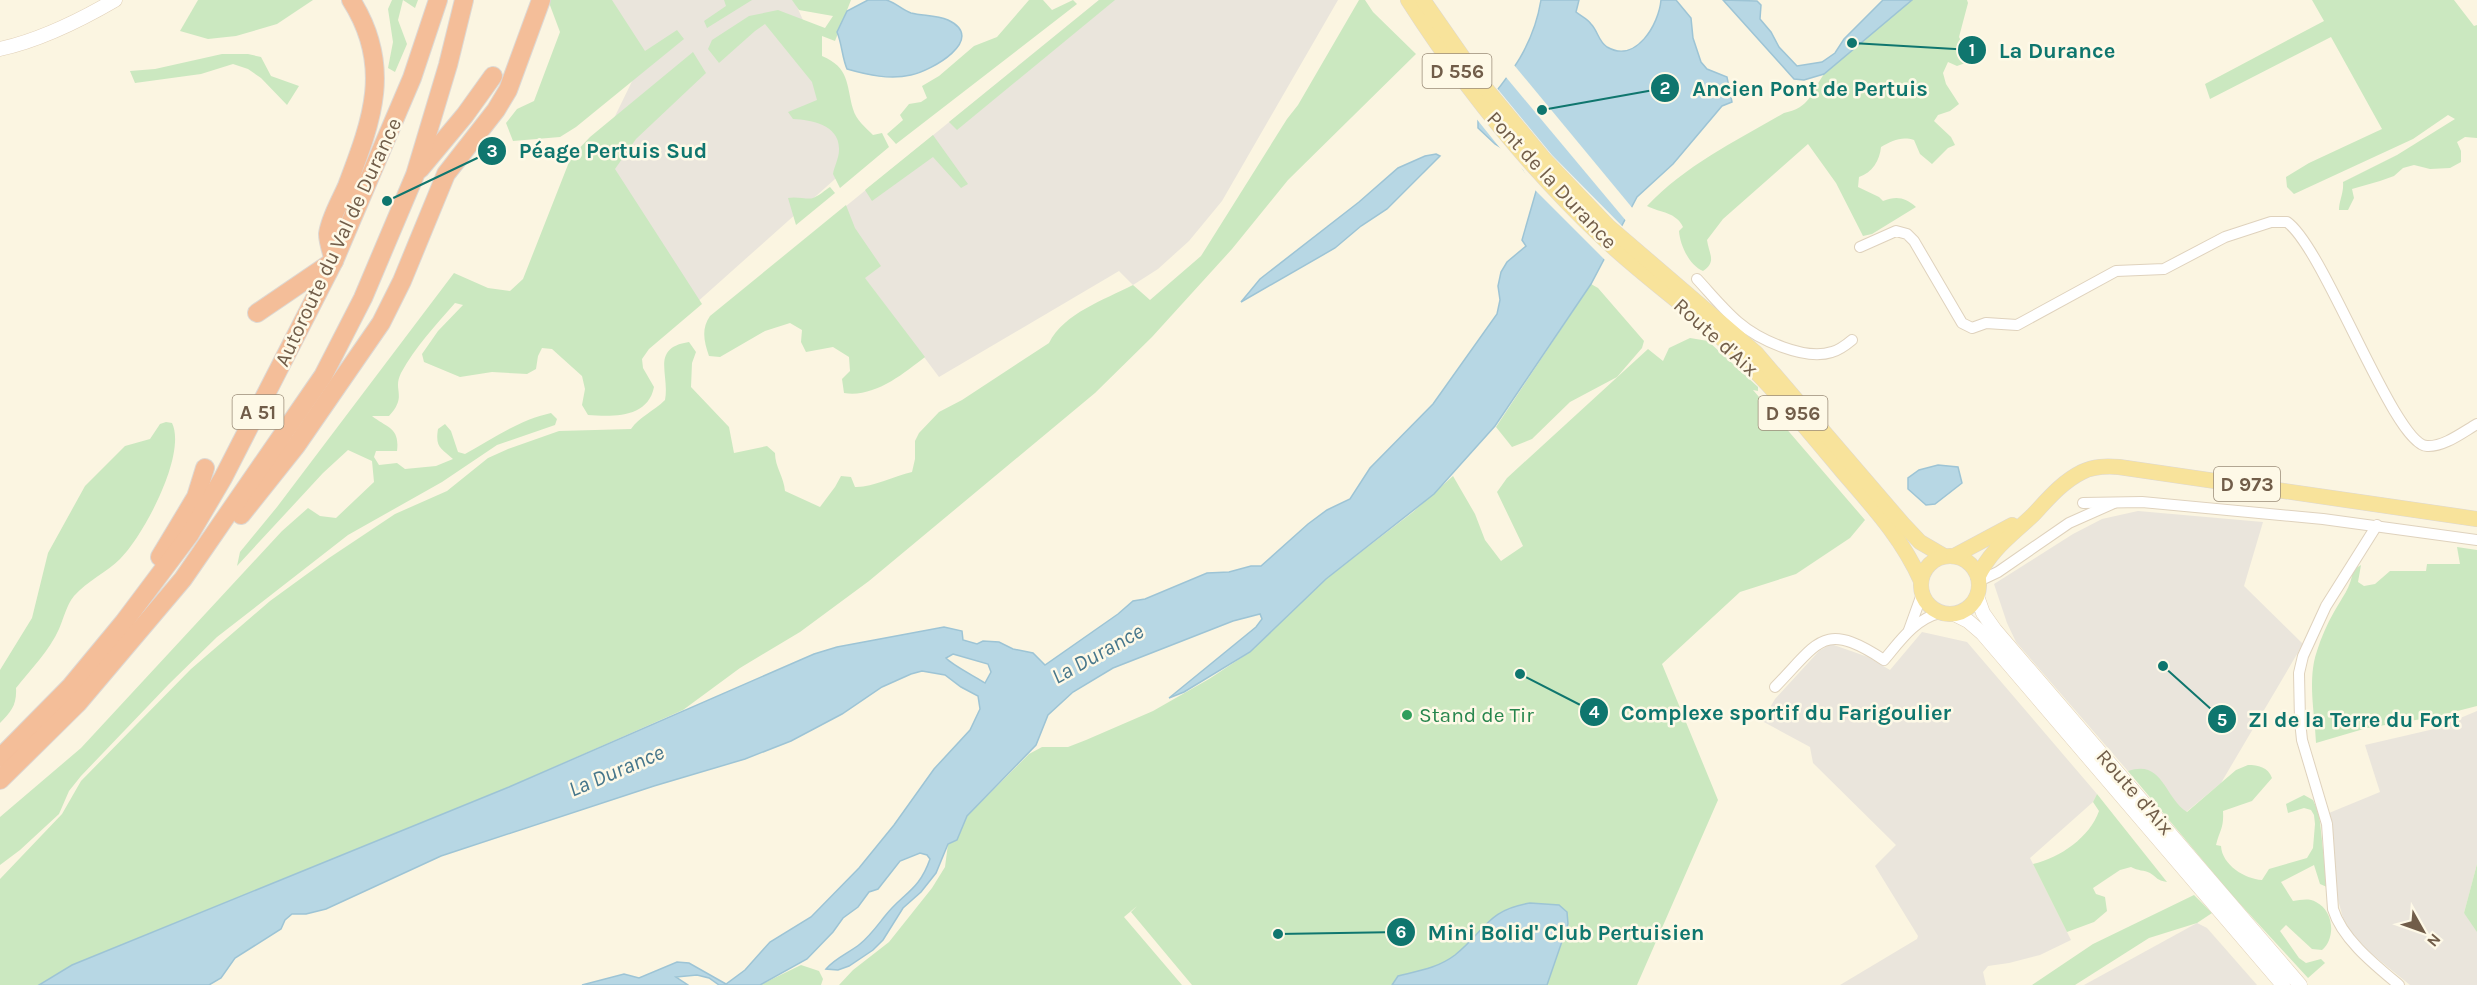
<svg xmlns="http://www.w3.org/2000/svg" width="2477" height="985" font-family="Karla,sans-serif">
	<rect width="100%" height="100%" fill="#fbf5e1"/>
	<g fill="#eae5dc">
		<path d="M601,0H794L863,154L695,304L599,149L639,67Z"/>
		<path d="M1099,0H1338L1222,201L1189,241L1158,269L1133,285L1119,271L939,377L824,224Z"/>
		<path d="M2138,511L2263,522L2244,586L2303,644L2221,783L2173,823L2016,642L2007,623L1994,584L2073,534L2102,519Z"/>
		<path d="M1922,632L1967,642L2097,794L2093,802L2030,858L2071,940L2040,955L2009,963L1988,966L1983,972L1986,985H1840L1917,939L1918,936L1875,866L1896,845L1813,763L1810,747L1762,721L1775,699L1819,651L1831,644L1868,657L1890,670Z"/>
		<path d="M2477,711V864L2464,913L2477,926V985H2410L2368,951L2352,934L2343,918L2337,896L2329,813L2380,792L2365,745L2434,729Z"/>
		<path d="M2197,923L2207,928L2257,985H2084Z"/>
	</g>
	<g fill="#cbe8c0">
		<path d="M198,0H313L277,24L236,36L208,39L180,31Z"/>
		<path d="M392,0H418L415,8L403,0L398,20L407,44L395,72L388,68L393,42L388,9Z"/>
		<path d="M548,0H612L645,51L677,30L684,39L576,127L560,137L513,141L506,123L517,109L534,101L560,32Z"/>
		<path d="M724,0H752L707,28L704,21L726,6Z"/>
		<path d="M792,0H851L835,41L822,36V56C850,68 846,84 853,109C856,120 866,128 873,135L882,133L889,147L840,188L833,174C834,167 839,158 839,150C840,125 812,120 793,119L788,112L817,100L812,82L765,24L755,31L719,63L708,49L712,40L749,16L778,10L825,28L833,16L799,10Z"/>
		<path d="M1029,0H1043L1052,10L1073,0L1077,4L896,144L887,134L903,120L900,115L909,104L921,102L927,98L922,86L939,76L974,46L997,37Z"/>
		<path d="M1099,0H1115L957,130L949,122Z"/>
		<path d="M1359,0H1365L1373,12L1416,54L1288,180L1232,249L1152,337L1095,393L869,581L800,632L740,668L683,710L509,787L72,965L39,985H0V879L62,814L81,781L191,669L270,601L329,558L395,514L447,491L488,458L508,449L559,431L631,429C639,417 654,411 665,400C670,374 650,348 689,342L696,352L692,363L691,387L729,427L734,453L767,446L775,453C775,467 784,477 785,491L820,507L835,487L841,476L851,477L855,487C871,488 894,476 912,472L915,459V441L919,433L939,412L962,400L1049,343C1064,313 1104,300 1133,285L1150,300L1201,256L1287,119L1298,105Z"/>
		<path d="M1912,0H1967L1968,3L1959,37L1967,52L1968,62L1957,66L1948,62L1943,73L1946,84L1959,104L1950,111L1938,115L1934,121L1951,137L1955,145L1948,148L1932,164L1920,154L1914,140C1901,136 1892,141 1881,147C1880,160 1872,173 1859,177L1858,187L1879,197L1883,201C1896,196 1905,197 1916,207L1872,234L1863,236L1836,183L1808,144L1723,219L1707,240C1709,254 1717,262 1703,271C1689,265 1680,245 1679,231L1683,227C1676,212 1661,213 1647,206C1686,165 1736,141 1784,113C1811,107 1810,94 1824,74Z"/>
		<path d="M2312,0H2454L2474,26L2477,25V138L2465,137L2457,142L2461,151V162L2450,168L2430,169L2414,165L2403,168L2394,176L2380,181L2352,189L2354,198L2348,210H2339C2339,200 2344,193 2343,182L2397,155L2455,119L2448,115L2413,139L2294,194L2287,187L2286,177L2309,163L2382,129L2331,37L2210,99L2205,84L2324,21Z"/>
		<path d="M693,52L706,73L636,139L615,169L702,304L649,349L642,359L643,368L654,387C648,418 613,417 588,415L582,405L585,389L582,376L552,349L542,348L538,356L536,369L527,374L492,372L460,377L424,362L422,354L438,331L463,305L455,303C436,325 415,347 401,373C392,391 408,395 389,416H372C387,428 400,427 397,451H376L374,457L379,465L397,463L405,469L436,466L453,459C441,448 435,448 438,429L445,424L451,431L458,452L465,454C492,439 519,420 551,413L557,419L555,425L497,445L442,482L348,535L217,637L169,684L81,776L69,791L59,814L20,850L0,865V817L81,748L282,531L308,508L320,516L336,518L374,482L372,461L348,450L323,473L237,566L240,552L277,507L454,273L488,288L510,291L523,279L571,157L590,137Z"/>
		<path d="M222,54H248L261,57L271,76L299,86L287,105L261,78L248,69L233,64L201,74L135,83L130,71L155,69Z"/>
		<path d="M933,135L968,184L961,188L933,157L872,201L865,190Z"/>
		<path d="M830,187L835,193L796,225L788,198C797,196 808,200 813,198C819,196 825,190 830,187Z"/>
		<path d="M846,205L855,228L881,266L865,278L925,357C903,374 874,398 844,393L842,379L850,371L849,357L833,347L806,352L801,342L802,330L790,323L765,331L720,357L709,356C704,341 701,329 710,316Z"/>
		<path d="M1591,284L1598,288L1644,341L1642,348L1617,377L1570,402L1532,439L1512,447L1496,427Z"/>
		<path d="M1690,338L1708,341L1758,387V391L1753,390L1865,520L1850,538L1796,574L1740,592L1662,664L1718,800L1637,985H1192L1131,912L1137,906L1124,917L1182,985H839L853,970L889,942L932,888L945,867L948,844L957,840L967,816L1029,754L1042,747H1068L1086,740L1153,711L1209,679L1250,652L1326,579L1413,512L1453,476L1475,514L1485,540L1501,561L1523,546L1497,492L1507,478L1648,349L1663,361L1669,348Z"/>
		<path d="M166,422L172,423C187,454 144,535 120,559C107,572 87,581 74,596C66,606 64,618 59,629C50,650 30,670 16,688C17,705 11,712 0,723V670L32,618L48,553L85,486L125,446L150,439L160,424Z"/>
		<path d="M2457,547L2477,550V706L2434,717L2367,728L2316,743C2315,714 2307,679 2317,651C2321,638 2327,624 2334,612C2342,597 2351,588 2353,570L2361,565L2358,582L2364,586L2375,584L2390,571H2426L2427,564H2460Z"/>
		<path d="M2248,765C2258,765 2268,767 2272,778L2252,801L2223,811C2224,828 2220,829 2216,845L2221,846C2222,865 2245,879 2262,880L2269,869L2307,858L2313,848L2315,824L2314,815L2311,810L2304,808L2288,813L2286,804L2304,795L2313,800L2319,813L2327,887L2320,884L2314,865L2281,882L2293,901C2301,900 2309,898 2316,902C2334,911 2336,938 2322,950L2312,949L2286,925L2280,931L2299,958L2306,963L2321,959L2325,963L2308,978L2231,894L2128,771C2163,759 2164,797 2187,812L2236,770Z"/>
		<path d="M2097,794L2167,882C2156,880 2158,878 2150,873C2144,870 2138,871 2131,867L2120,870L2093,888L2096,894L2105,897L2107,911L2094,922L2067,932L2033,864C2060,858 2090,837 2099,811L2093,802Z"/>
		<path d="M2477,864V932L2464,913Z"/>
		<path d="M2194,895L2212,913L2197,923L2149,938L2075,985H2032L2093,944Z"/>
		<path d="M801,965L819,971L823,979L821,985H760Z"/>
	</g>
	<g fill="#b7d7e4" stroke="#9dc4d5" stroke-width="1.5" fill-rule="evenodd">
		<path d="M868,0C873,0 881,0 886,0C895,2 902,10 911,13C923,16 936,15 948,20C988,39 931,71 911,75C890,80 868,75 847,69C842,57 842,44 837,32L847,11Z"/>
		<path d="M1541,0H1579L1576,12C1581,16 1588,19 1591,24C1598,31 1598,41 1607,47C1636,64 1659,24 1661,0H1676L1691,18L1693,38L1701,62L1707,69L1727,77L1732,102L1722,106L1673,164L1637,197L1591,284L1495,426L1434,494L1326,579L1250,652L1184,692L1169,698L1256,627L1262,619L1260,614L1233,621L1113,668L1073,692L1048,715L1036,745L967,816L957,840L948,844L936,873L921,892L903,908L883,940L873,950L849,966L838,970L826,969C835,958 849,953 860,944C870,936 877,926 885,916C903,893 919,891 930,859L927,855L920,853L900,861L878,889L869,892L858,907L843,918L833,932L807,959L760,985H719L709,978L697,975L676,977L688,985H582L624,974L639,978L677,962L689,963L726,984L745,970L770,942L811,917L859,868L894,825L934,769L970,730L980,709L978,696L961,687L945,675L922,671L911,674L882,687L842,714L791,741L745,759L654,786L441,856L326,909L306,914H292L285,920L281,929L235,958L221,978L209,985H39L72,965L509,787L814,654L837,647L944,627L962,631L963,640L977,644L983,641L999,642L1013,649L1033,653L1045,665L1118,614L1133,601L1145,599L1207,573L1229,572L1251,566H1261L1308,524L1327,510L1350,499L1370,468L1433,404L1497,314L1500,300L1498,286L1501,272L1507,262L1526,246L1522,240L1537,188L1513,155L1495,144L1478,128V114C1508,77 1533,49 1541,0ZM953,654L988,664L991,672L985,683C976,677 952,665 946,658Z"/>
		<path d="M1723,0L1757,1L1761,5L1760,19L1771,32L1779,47L1797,66L1822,62L1835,53L1844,39L1883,0H1912L1824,74L1804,80L1794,79Z"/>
		<path d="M1436,154L1440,156L1387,209L1361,226L1335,248L1241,302L1260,279L1359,202L1398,168L1425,156Z"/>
		<path d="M1938,465L1958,467L1962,483L1935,504L1926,505L1908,489V478L1919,470Z"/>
		<path d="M1530,903L1559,905L1567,912L1568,924L1547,985H1392L1398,976C1418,971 1438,968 1455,955C1486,930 1487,910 1530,903Z"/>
	</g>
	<g fill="#fbf5e1">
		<path d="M1514,65L1634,210L1627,222L1505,76Z"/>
		<path d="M1496,87L1552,155L1624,228L1606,261L1534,189L1523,170L1504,153L1475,117V114Z"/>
	</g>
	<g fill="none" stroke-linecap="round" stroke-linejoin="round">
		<defs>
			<g id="minor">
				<path d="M1860,247L1896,231L1907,234L1914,241L1962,323L1972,328L1986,323L2017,325L2116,271L2164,269L2225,237L2271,222H2287C2325,249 2394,445 2427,446C2444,447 2463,432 2477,424"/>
				<path d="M1697,279C1710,293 1723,309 1738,322C1759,340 1805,361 1832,352C1840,350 1846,345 1852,340"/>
				<path d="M2083,503L2142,502L2323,519L2477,540"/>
				<path d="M2377,525L2326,606L2303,656L2299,673L2300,721L2302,740L2327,824L2333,909C2342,939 2375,965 2399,985"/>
				<path d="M1979,581L1998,572L2069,523L2114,503"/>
				<path d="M1909,630L1922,594"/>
				<path d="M1775,687C1819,642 1823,620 1884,660C1900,641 1915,619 1940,613"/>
			</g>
			<g id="secondary">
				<path d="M0,49C41,40 79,21 115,0"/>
				<path d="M1977,596L1983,613L1995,630L2300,985"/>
				<path d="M1954,614L1968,621L1982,633L2283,985"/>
			</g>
			<g id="primary">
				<path d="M1408,0C1463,86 1528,167 1603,238C1643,276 1689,308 1730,346C1771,385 1806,428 1842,471C1872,506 1902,538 1921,581"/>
				<path d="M1423,0L1478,79L1545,160L1608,226L1756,353L1903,524L1920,542L1944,556"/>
				<circle cx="1950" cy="585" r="29"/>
				<path d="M1954,556L2012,525"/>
				<path d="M1978,577C1990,550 2012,535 2033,515C2048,499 2062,482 2082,472C2094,466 2106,466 2119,467L2477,519"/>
			</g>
			<g id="motorway">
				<path d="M420,169L465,115L493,76"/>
				<path d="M334,261C332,253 328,242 328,234C330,218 341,200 347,186C372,120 393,66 351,0"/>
				<path d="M257,313L332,262"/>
				<path d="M241,515L296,446L381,323L402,281L446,174L496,110L508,90L541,0"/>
				<path d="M160,557L196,497L205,468"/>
				<path d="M0,758L71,686L124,622L190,534L223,478L334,261L412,78L438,0"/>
				<path d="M0,780L78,703L183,579L323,376L363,298L415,175L448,65L464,0"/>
			</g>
		</defs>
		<use href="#minor" stroke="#dfd2bd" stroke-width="12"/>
		<use href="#secondary" stroke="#e1d1b9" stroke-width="15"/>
		<use href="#primary" stroke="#ddd8d3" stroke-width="16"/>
		<use href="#motorway" stroke="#ddd8d3" stroke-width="20"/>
		<use href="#minor" stroke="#fff" stroke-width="10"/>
		<use href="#secondary" stroke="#fff" stroke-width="14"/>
		<use href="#primary" stroke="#f8e39b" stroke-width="15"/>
		<use href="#motorway" stroke="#f4be99" stroke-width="18"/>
	</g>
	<circle fill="#2e9e5b" stroke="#fef9e7" stroke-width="2" cx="1407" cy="715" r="6"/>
	<g text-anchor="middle" stroke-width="5" stroke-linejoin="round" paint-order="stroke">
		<g fill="#fef9e7" stroke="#9b8c78" stroke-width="1.5">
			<rect x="1422.5" y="54" width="69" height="34" rx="4.5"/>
			<rect x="232.5" y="395" width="51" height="34" rx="4.5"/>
			<rect x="1758.5" y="396" width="69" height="34" rx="4.5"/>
			<rect x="2214" y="467" width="66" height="34" rx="4.5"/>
		</g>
		<g font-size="20" font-weight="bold" fill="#715d49">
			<text x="1457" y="78">D 556</text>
			<text x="258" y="419">A 51</text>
			<text x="1793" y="420">D 956</text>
			<text x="2247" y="491">D 973</text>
		</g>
		<g font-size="21" fill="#715d49" stroke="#fef9e7">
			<text transform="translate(1552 180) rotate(47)" y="7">Pont de la Durance</text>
			<text transform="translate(338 242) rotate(-65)" y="7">Autoroute du Val de Durance</text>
			<text transform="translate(1716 337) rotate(42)" y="7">Route d'Aix</text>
			<text transform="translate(2135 792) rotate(49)" y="7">Route d'Aix</text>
		</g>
		<g font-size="21" fill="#27864d" stroke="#fef9e7" text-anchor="start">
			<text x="1419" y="722">Stand de Tir</text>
		</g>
		<g font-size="22" font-style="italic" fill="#46768b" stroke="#fef9e7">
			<text transform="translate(1097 653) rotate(-29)" y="8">La Durance</text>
			<text transform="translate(616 770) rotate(-23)" y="8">La Durance</text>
		</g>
	</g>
	<path fill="none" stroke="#0f766e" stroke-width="2" d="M1852 43L1972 50M1542 110L1665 88M387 201L492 151M1520 674L1594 712M2163 666L2222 719M1278 934L1401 932"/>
	<g fill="#0f766e" stroke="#fef9e7" stroke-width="2">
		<circle cx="1852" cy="43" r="6"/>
		<circle cx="1542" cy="110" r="6"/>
		<circle cx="387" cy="201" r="6"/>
		<circle cx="1520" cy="674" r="6"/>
		<circle cx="2163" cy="666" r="6"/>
		<circle cx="1278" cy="934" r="6"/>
		<circle cx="1972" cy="50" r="15"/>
		<circle cx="1665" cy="88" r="15"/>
		<circle cx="492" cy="151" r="15"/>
		<circle cx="1594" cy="712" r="15"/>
		<circle cx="2222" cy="719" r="15"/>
		<circle cx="1401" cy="932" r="15"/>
	</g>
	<g font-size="18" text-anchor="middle" font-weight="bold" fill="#fff">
		<text x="1972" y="56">1</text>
		<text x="1665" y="94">2</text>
		<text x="492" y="157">3</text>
		<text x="1594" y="718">4</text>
		<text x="2222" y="726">5</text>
		<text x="1401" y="938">6</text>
	</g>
	<g font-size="22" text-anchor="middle" font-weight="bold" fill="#0f766e" stroke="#fef9e7" stroke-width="5" stroke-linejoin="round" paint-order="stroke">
		<text x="2057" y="58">La Durance</text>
		<text x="1810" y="96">Ancien Pont de Pertuis</text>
		<text x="613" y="158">Péage Pertuis Sud</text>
		<text x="1786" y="720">Complexe sportif du Farigoulier</text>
		<text x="2354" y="727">ZI de la Terre du Fort</text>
		<text x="1566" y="940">Mini Bolid' Club Pertuisien</text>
	</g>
	<g transform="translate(2423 931) rotate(130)" stroke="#fef9e7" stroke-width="4.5" paint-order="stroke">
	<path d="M0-4.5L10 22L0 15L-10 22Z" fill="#715d49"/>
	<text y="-9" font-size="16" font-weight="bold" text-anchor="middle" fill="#715d49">N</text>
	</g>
</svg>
